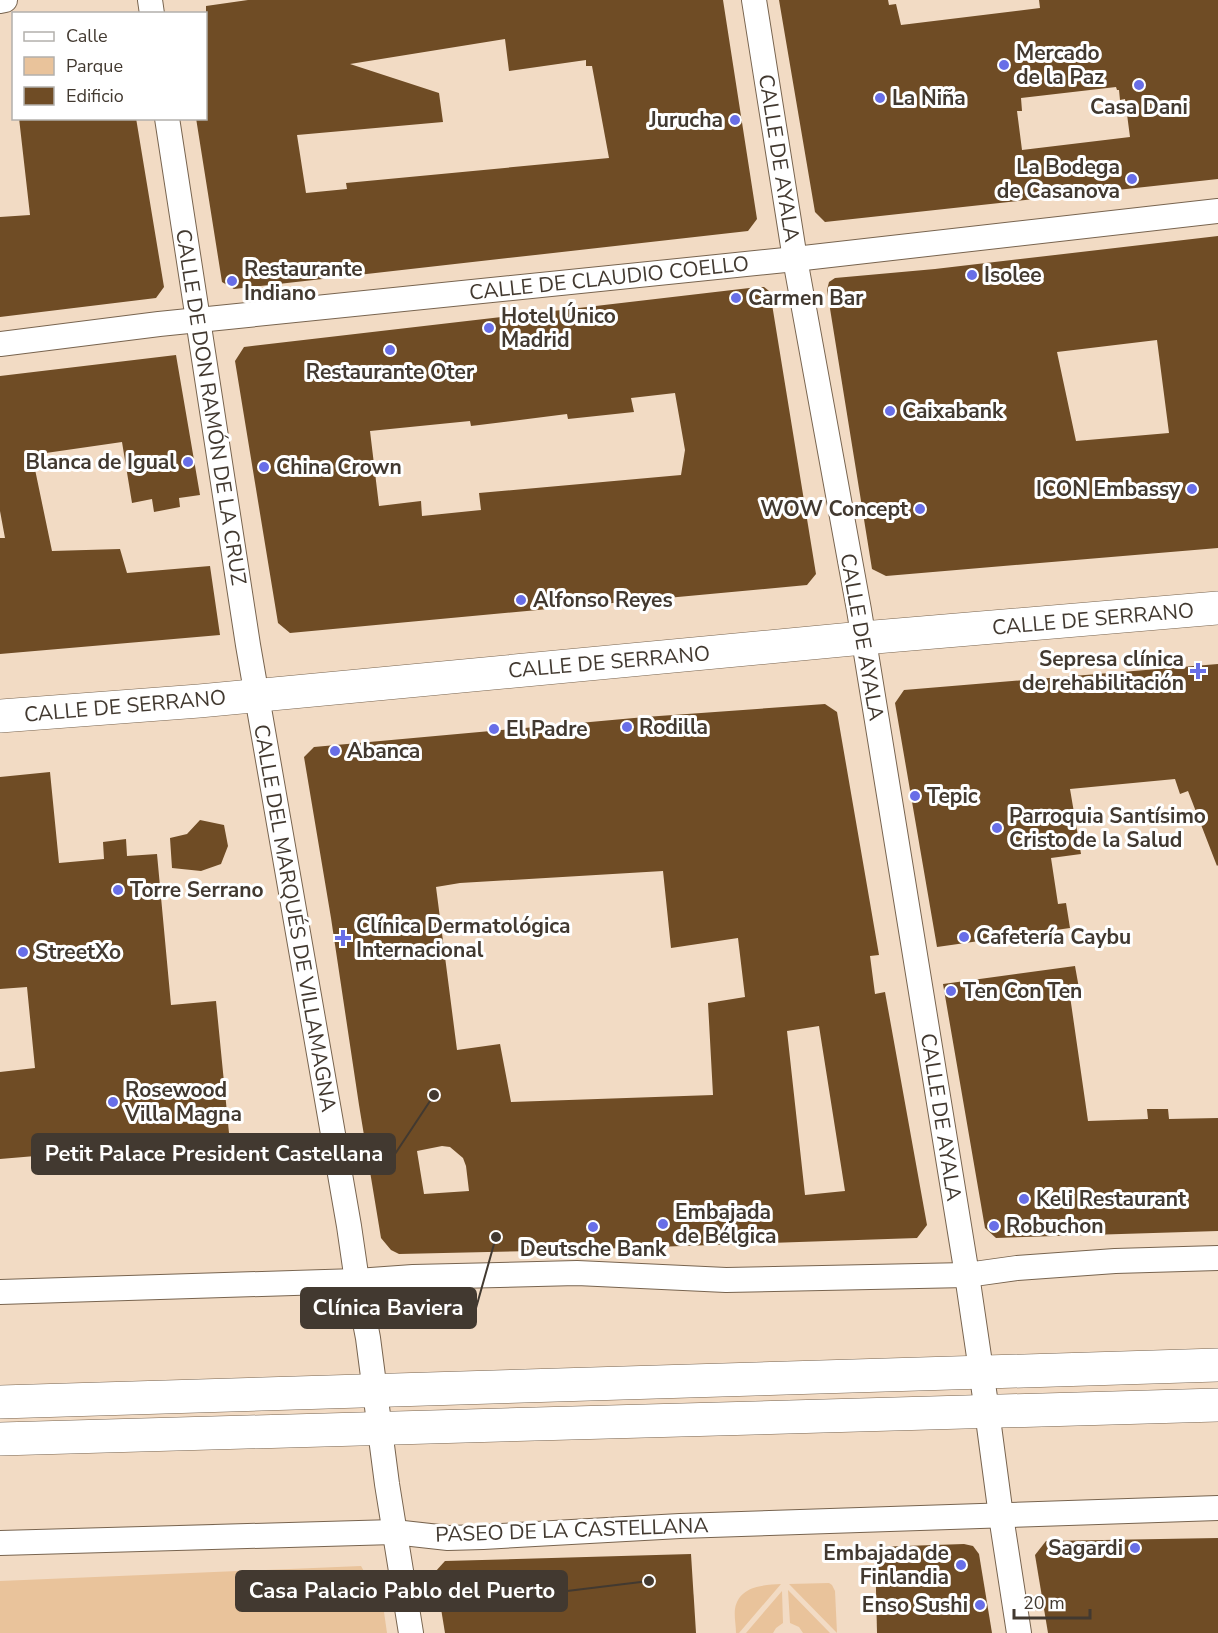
<svg xmlns="http://www.w3.org/2000/svg" width="1218" height="1633" font-family="'Nunito Sans',sans-serif">
	<rect width="100%" height="100%" fill="#f2dbc4"/>
	<g fill="#e9c39b">
		<path d="M361,1566L383,1605L387,1633H0V1581Z"/>
		<path d="M829,1583L832,1585L835,1591L837,1633L789,1584Z"/>
		<path d="M781,1584L739,1633H736C736,1625 734,1617 735,1609C739,1586 763,1585 781,1584Z"/>
		<path d="M788,1590L830,1633H803L799,1627L790,1623Z"/>
		<path d="M782,1591L783,1623L776,1628L773,1633H746Z"/>
	</g>
	<g fill="#6f4c25" fill-rule="evenodd">
		<path d="M248,0H723L757,219L748,231L234,289L222,282L196,118H206V6ZM505,39L509,71L586,60V66H592L609,158L346,183L347,189L306,193L297,135L443,122L439,93L350,64Z"/>
		<path d="M779,0H888L889,5L896,4L901,25L1040,8L1039,0H1218V179L825,222L815,212ZM1116,87L1117,90H1119L1120,100L1125,99L1130,137L1022,150L1017,111H1022L1021,98Z"/>
		<path d="M19,118H136L164,287L156,298L0,317V217L30,215Z"/>
		<path d="M1218,236V548L886,576L872,569L827,290L829,282L835,278L935,269ZM1157,340L1169,433L1076,441L1057,352Z"/>
		<path d="M758,287H764L769,291L771,298L800,476L816,574L807,585L290,633L278,623L235,361L244,347ZM675,393L685,450L681,475L479,493L481,510L422,516L421,501L379,506L370,431L470,421L471,426L567,414L568,419L634,412L631,398Z"/>
		<path d="M176,355L200,495L179,498L180,507L154,512L152,499L132,503L122,442L32,455L52,551L120,549L127,573L210,566L220,635L0,654V538H5L0,511V376Z"/>
		<path d="M1218,664V865L1217,866L1188,791L1180,794L1175,779L1070,789L1081,854L1051,858L1058,904L1066,903L1070,928L937,947L895,703L904,690Z"/>
		<path d="M825,704L837,712L879,955L870,956L875,994L885,992L927,1225L917,1238L536,1251L399,1254L391,1250L381,1238L359,1105L331,918L304,757L314,747L645,717ZM663,871L671,948L738,938L745,997L708,1003L713,1095L511,1102L500,1044L457,1050L436,887L460,883ZM819,1026L845,1191L805,1195L787,1031ZM442,1146L450,1147L463,1158L466,1166L469,1191L424,1194L417,1151Z"/>
		<path d="M50,772L59,863L104,859L103,842L126,839L127,856L157,854L171,1005L216,1001L229,1133L122,1143L123,1147L106,1150L0,1159V1072L35,1068L27,987L0,989V777Z"/>
		<path d="M200,820L224,825L228,846L221,864L201,871L172,868L170,838L187,834Z"/>
		<path d="M1075,966L1080,994L1070,996L1088,1121L1148,1119L1147,1109H1168L1169,1119L1218,1118V1231L996,1238L985,1228L943,984Z"/>
		<path d="M1218,1538V1633H1048L1035,1555L1046,1541Z"/>
		<path d="M964,1544L973,1546L979,1554L992,1633H877L875,1547Z"/>
		<path d="M691,1554L696,1633H445L435,1572L445,1561Z"/>
	</g>
	<g fill="none" stroke-linecap="round" stroke-linejoin="round">
		<defs>
			<g id="minor">
				<path d="M150,0L152,14"/>
				<path d="M754,0L795,259L859,610L967,1275L987,1411L1001,1516L1019,1633"/>
				<path d="M0,1L5,0"/>
				<path d="M167,118L248,645L349,1226L357,1281L368,1338L387,1484L411,1633"/>
				<path d="M0,344L159,324L795,259L1218,211"/>
				<path d="M0,1292L357,1281L413,1277L577,1273L726,1280L967,1275L1017,1268L1115,1261L1218,1258"/>
				<path d="M0,1543L394,1532L448,1538L483,1537L680,1526L1218,1508"/>
			</g>
			<path id="secondary" d="M0,716L199,701L863,638L1218,608"/>
			<g id="trunk">
				<path d="M0,1402L1218,1365"/>
				<path d="M0,1439L1218,1405"/>
			</g>
		</defs>
		<use href="#minor" stroke="#78644f" stroke-width="26"/>
		<use href="#secondary" stroke="#78644f" stroke-width="34"/>
		<use href="#trunk" stroke="#78644f" stroke-width="34"/>
		<use href="#minor" stroke="#fff" stroke-width="24"/>
		<use href="#secondary" stroke="#fff" stroke-width="33"/>
		<use href="#trunk" stroke="#fff" stroke-width="33"/>
	</g>
	<g fill="#686ee7" stroke="#fff" stroke-width="2">
		<circle cx="1004" cy="65" r="6"/>
		<circle cx="1139" cy="85" r="6"/>
		<circle cx="880" cy="98" r="6"/>
		<circle cx="735" cy="120" r="6"/>
		<circle cx="1132" cy="179" r="6"/>
		<circle cx="972" cy="275" r="6"/>
		<circle cx="232" cy="281" r="6"/>
		<circle cx="736" cy="298" r="6"/>
		<circle cx="489" cy="328" r="6"/>
		<circle cx="390" cy="350" r="6"/>
		<circle cx="890" cy="411" r="6"/>
		<circle cx="188" cy="462" r="6"/>
		<circle cx="264" cy="467" r="6"/>
		<circle cx="1192" cy="489" r="6"/>
		<circle cx="920" cy="509" r="6"/>
		<circle cx="521" cy="600" r="6"/>
		<path d="M1195 662h6v6h6v6h-6v6h-6v-6h-6v-6h6z"/>
		<circle cx="627" cy="727" r="6"/>
		<circle cx="494" cy="729" r="6"/>
		<circle cx="335" cy="751" r="6"/>
		<circle cx="915" cy="796" r="6"/>
		<circle cx="997" cy="828" r="6"/>
		<circle cx="118" cy="890" r="6"/>
		<circle cx="964" cy="937" r="6"/>
		<path d="M340 929h6v6h6v6h-6v6h-6v-6h-6v-6h6z"/>
		<circle cx="23" cy="952" r="6"/>
		<circle cx="951" cy="991" r="6"/>
		<circle cx="113" cy="1102" r="6"/>
		<circle cx="1024" cy="1199" r="6"/>
		<circle cx="663" cy="1224" r="6"/>
		<circle cx="994" cy="1226" r="6"/>
		<circle cx="593" cy="1227" r="6"/>
		<circle cx="1135" cy="1548" r="6"/>
		<circle cx="961" cy="1565" r="6"/>
		<circle cx="980" cy="1605" r="6"/>
	</g>
	<g text-anchor="middle" stroke-width="6" stroke-linejoin="round" paint-order="stroke">
		<g font-size="21" font-weight="bold" fill="#423930" stroke="#fff" text-anchor="start">
			<text x="1016" y="60">Mercado<tspan x="1016" dy="24">de la Paz</tspan></text>
			<text x="892" y="105">La Niña</text>
			<text x="1139" y="114" text-anchor="middle">Casa Dani</text>
			<text x="723" y="127" text-anchor="end">Jurucha</text>
			<text x="1120" y="174" text-anchor="end">La Bodega<tspan x="1120" dy="24">de Casanova</tspan></text>
			<text x="244" y="276">Restaurante<tspan x="244" dy="24">Indiano</tspan></text>
			<text x="984" y="282">Isolee</text>
			<text x="748" y="305">Carmen Bar</text>
			<text x="501" y="323">Hotel Único<tspan x="501" dy="24">Madrid</tspan></text>
			<text x="390" y="379" text-anchor="middle">Restaurante Oter</text>
			<text x="902" y="418">Caixabank</text>
			<text x="176" y="469" text-anchor="end">Blanca de Igual</text>
			<text x="276" y="474">China Crown</text>
			<text x="1180" y="496" text-anchor="end">ICON Embassy</text>
			<text x="908" y="516" text-anchor="end">WOW Concept</text>
			<text x="533" y="607">Alfonso Reyes</text>
			<text x="1184" y="666" text-anchor="end">Sepresa clínica<tspan x="1184" dy="24">de rehabilitación</tspan></text>
			<text x="639" y="734">Rodilla</text>
			<text x="506" y="736">El Padre</text>
			<text x="347" y="758">Abanca</text>
			<text x="927" y="803">Tepic</text>
			<text x="1009" y="823">Parroquia Santísimo<tspan x="1009" dy="24">Cristo de la Salud</tspan></text>
			<text x="130" y="897">Torre Serrano</text>
			<text x="356" y="933">Clínica Dermatológica<tspan x="356" dy="24">Internacional</tspan></text>
			<text x="976" y="944">Cafetería Caybu</text>
			<text x="35" y="959">StreetXo</text>
			<text x="963" y="998">Ten Con Ten</text>
			<text x="125" y="1097">Rosewood<tspan x="125" dy="24">Villa Magna</tspan></text>
			<text x="1036" y="1206">Keli Restaurant</text>
			<text x="675" y="1219">Embajada<tspan x="675" dy="24">de Bélgica</tspan></text>
			<text x="1006" y="1233">Robuchon</text>
			<text x="593" y="1256" text-anchor="middle">Deutsche Bank</text>
			<text x="1123" y="1555" text-anchor="end">Sagardi</text>
			<text x="949" y="1560" text-anchor="end">Embajada de<tspan x="949" dy="24">Finlandia</tspan></text>
			<text x="968" y="1612" text-anchor="end">Enso Sushi</text>
		</g>
		<g font-size="21" fill="#423930" stroke="#fff">
			<text transform="translate(779 158) rotate(81)" y="7">CALLE DE AYALA</text>
			<text transform="translate(609 278) rotate(-6)" y="7">CALLE DE CLAUDIO COELLO</text>
			<text transform="translate(211 407) rotate(81)" y="7">CALLE DE DON RAMÓN DE LA CRUZ</text>
			<text transform="translate(1093 619) rotate(-5)" y="7">CALLE DE SERRANO</text>
			<text transform="translate(862 637) rotate(80)" y="7">CALLE DE AYALA</text>
			<text transform="translate(609 662) rotate(-5)" y="7">CALLE DE SERRANO</text>
			<text transform="translate(125 706) rotate(-5)" y="7">CALLE DE SERRANO</text>
			<text transform="translate(295 918) rotate(80)" y="7">CALLE DEL MARQUÉS DE VILLAMAGNA</text>
			<text transform="translate(941 1117) rotate(81)" y="7">CALLE DE AYALA</text>
			<text transform="translate(572 1530) rotate(-2)" y="7">PASEO DE LA CASTELLANA</text>
		</g>
	</g>
	<path fill="none" stroke="#423930" stroke-width="2" d="M434 1095L395 1154M496 1237L476 1308M649 1581L567 1591"/>
	<g fill="#423930" stroke="#fff" stroke-width="2">
		<circle cx="434" cy="1095" r="6"/>
		<circle cx="496" cy="1237" r="6"/>
		<circle cx="649" cy="1581" r="6"/>
	</g>
	<g fill="#423930" stroke="#423930" stroke-width="2">
		<rect x="32" y="1134" width="363" height="40" rx="6"/>
		<rect x="301" y="1288" width="175" height="40" rx="6"/>
		<rect x="236" y="1571" width="331" height="40" rx="6"/>
	</g>
	<g font-size="22" text-anchor="middle" font-weight="bold" fill="#fff">
		<text x="214" y="1161">Petit Palace President Castellana</text>
		<text x="388" y="1315">Clínica Baviera</text>
		<text x="402" y="1598">Casa Palacio Pablo del Puerto</text>
	</g>
	<rect x="12" y="12" width="195" height="108" fill="#ffffff" stroke="#b3b0ac" stroke-width="1.5"/>
	<rect x="24" y="32" width="30" height="9" fill="#ffffff" stroke="#b3b0ac" stroke-width="1.5"/>
	<text x="66" y="42" font-size="18" fill="#423930">Calle</text>
	<rect x="24" y="57" width="30" height="18" fill="#e9c39b" stroke="#b3b0ac" stroke-width="1.5"/>
	<text x="66" y="72" font-size="18" fill="#423930">Parque</text>
	<rect x="24" y="87" width="30" height="18" fill="#6f4c25" stroke="#b3b0ac" stroke-width="1.5"/>
	<text x="66" y="102" font-size="18" fill="#423930">Edificio</text>
	<path d="M1014 1609v9h76v-9" fill="none" stroke="#423930" stroke-width="3"/>
	<text x="1023" y="1609" font-size="18" fill="#423930" stroke="#ffffff" stroke-width="4.5" paint-order="stroke">20 m</text>
</svg>
